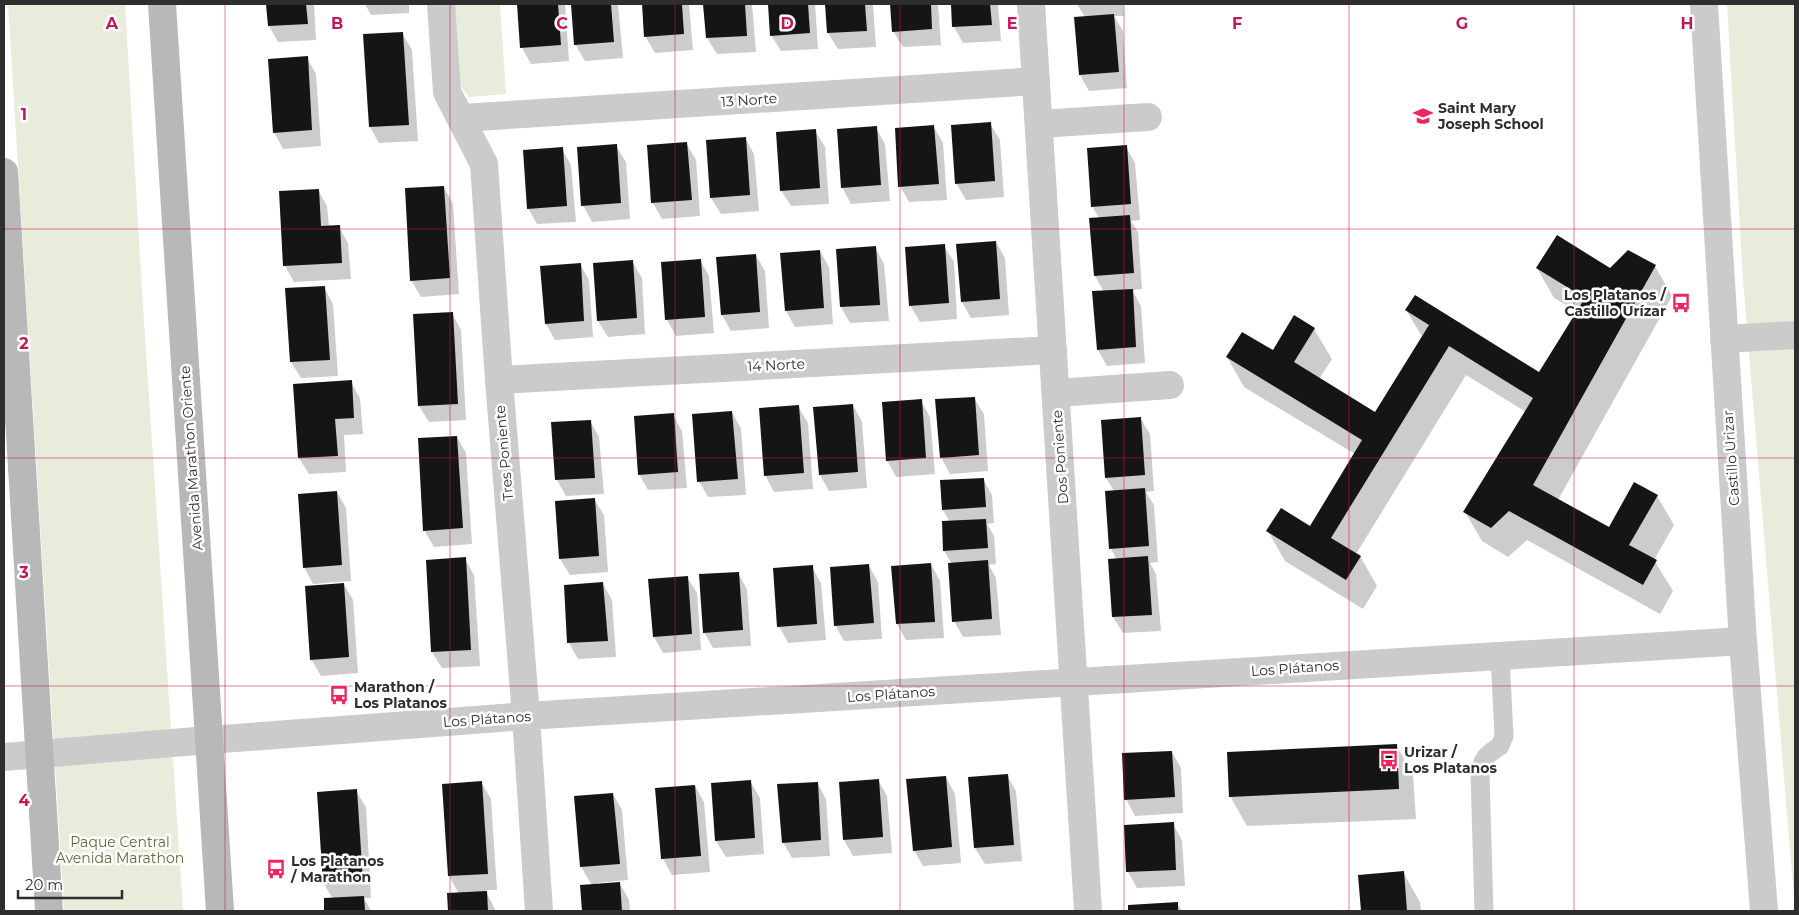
<svg xmlns="http://www.w3.org/2000/svg" width="1799" height="915" font-family="Montserrat,sans-serif">
	<rect width="100%" height="100%" fill="#fff"/>
	<g fill="#e8ecda">
		<path d="M8,4H125L142,291L183,911H64Z"/>
		<path d="M449,4H500L506,94L469,97L454,77Z"/>
		<path d="M1727,4H1795V911L1743,280Z"/>
	</g>
	<g fill="#0003">
		<path d="M268,4H314L316,40L278,42L269,26Z"/>
		<path d="M365,4H409V13L371,15Z"/>
		<path d="M519,4H565L569,61L531,64L522,48Z"/>
		<path d="M572,4H618L623,58L585,61L575,44Z"/>
		<path d="M643,4H689L693,50L655,53L645,36Z"/>
		<path d="M705,4H752L756,52L717,54L707,38Z"/>
		<path d="M769,4H815L818,49L781,51L771,35Z"/>
		<path d="M827,4H873L876,47L838,49L828,33Z"/>
		<path d="M892,4H938L941,45L903,47L893,31Z"/>
		<path d="M952,4H998L1001,41L963,43L954,27Z"/>
		<path d="M1077,4H1123L1124,16H1114L1123,31L1127,88L1089,91L1080,75L1085,17Z"/>
		<path d="M402,33L412,50L418,141L379,143L370,127Z"/>
		<path d="M307,58L316,74L321,146L283,149L274,132Z"/>
		<path d="M990,124L1000,140L1004,197L966,200L956,183Z"/>
		<path d="M934,127L943,143L947,200L909,202L900,186Z"/>
		<path d="M876,128L885,144L890,201L851,204L842,187Z"/>
		<path d="M815,131L825,147L829,204L791,206L781,190Z"/>
		<path d="M745,138L754,154L759,211L721,214L711,198Z"/>
		<path d="M686,143L696,160L700,216L662,219L653,203L649,146Z"/>
		<path d="M616,146L626,162L630,219L592,222L583,205Z"/>
		<path d="M1126,147L1135,163L1140,220L1131,221L1138,232L1142,289L1132,290L1141,306L1145,363L1107,366L1098,350L1104,292L1095,276L1099,218L1092,206Z"/>
		<path d="M562,149L571,165L576,222L537,224L528,208Z"/>
		<path d="M444,187L453,204L459,294L421,297L411,280Z"/>
		<path d="M318,190L327,206L329,227H339L348,243L351,279L294,282L285,266L280,192Z"/>
		<path d="M996,242L1005,258L1009,315L971,318L962,302Z"/>
		<path d="M944,246L954,262L957,319L920,322L910,305Z"/>
		<path d="M875,247L884,264L889,321L850,323L841,307L837,250Z"/>
		<path d="M820,251L829,267L833,324L795,327L786,311Z"/>
		<path d="M756,255L765,271L769,328L731,331L722,315Z"/>
		<path d="M700,260L709,276L714,333L676,336L667,320Z"/>
		<path d="M632,261L642,278L645,334L608,337L598,321L594,264Z"/>
		<path d="M580,264L589,280L593,337L555,340L546,324Z"/>
		<path d="M1655,266L1672,296L1558,500L1609,528L1657,496L1674,525L1654,560L1673,591L1660,614L1527,540L1508,557L1482,541L1465,512L1526,412L1466,375L1356,554L1360,556L1377,586L1363,609L1285,561L1268,531L1310,527L1355,454L1244,387L1227,357L1273,352L1295,317L1314,329L1332,359L1319,379L1376,414L1423,338L1406,310L1540,373L1578,312L1554,298L1537,268L1610,269Z"/>
		<path d="M324,287L333,304L338,376L301,378L291,362L287,290Z"/>
		<path d="M452,313L461,330L466,420L429,422L419,406L414,316Z"/>
		<path d="M351,382L360,398L363,434L344,435L346,472L309,474L299,458L294,385Z"/>
		<path d="M974,398L984,414L988,471L950,474L941,457Z"/>
		<path d="M921,401L930,417L935,474L896,477L887,460Z"/>
		<path d="M853,405L862,422L867,488L829,491L820,475Z"/>
		<path d="M798,407L808,423L813,489L774,492L765,475Z"/>
		<path d="M732,412L741,429L746,495L708,497L699,481Z"/>
		<path d="M673,415L682,431L687,488L648,490L639,474Z"/>
		<path d="M1140,418L1150,434L1154,491L1146,492L1154,505L1158,562L1150,563L1156,574L1161,631L1123,633L1113,617L1109,560H1117L1111,549L1114,491L1106,478Z"/>
		<path d="M590,421L599,437L604,494L566,496L557,480L552,423Z"/>
		<path d="M457,437L466,453L472,544L434,547L424,530Z"/>
		<path d="M983,479L992,495L994,523L987,524L994,536L996,564L989,565L996,578L1001,635L963,637L954,621L952,564L944,551L950,522L943,510Z"/>
		<path d="M337,492L346,508L351,581L313,584L304,567Z"/>
		<path d="M594,499L604,515L608,572L570,575L560,559Z"/>
		<path d="M465,559L474,575L480,666L442,668L432,652Z"/>
		<path d="M931,564L940,581L944,638L906,640L897,624L893,567Z"/>
		<path d="M869,566L878,582L882,639L844,641L835,625Z"/>
		<path d="M812,567L821,583L826,640L788,643L779,626Z"/>
		<path d="M738,573L747,589L751,646L713,648L704,632Z"/>
		<path d="M687,577L697,593L701,650L663,653L654,637Z"/>
		<path d="M344,584L353,600L358,673L321,676L311,659Z"/>
		<path d="M603,584L612,600L616,657L578,659L569,643Z"/>
		<path d="M1396,745L1413,775L1416,819L1247,826L1230,796Z"/>
		<path d="M1172,752L1181,768L1183,813L1135,816L1126,799Z"/>
		<path d="M1007,775L1016,791L1022,861L985,864L975,848L969,778Z"/>
		<path d="M946,777L955,794L961,863L923,866L914,850Z"/>
		<path d="M878,780L887,796L892,853L853,856L844,840Z"/>
		<path d="M750,781L760,798L764,854L726,857L716,841L713,784Z"/>
		<path d="M481,782L491,799L497,890H485L496,911H450L449,895L459,894L449,876Z"/>
		<path d="M817,783L826,799L830,856L792,858L783,842Z"/>
		<path d="M695,786L704,802L710,872L672,875L663,859L657,789Z"/>
		<path d="M356,791L366,807L371,898H364L371,911H326L325,899H333L324,884Z"/>
		<path d="M613,794L622,810L628,880L597,883V885L620,884L629,900L630,911H583L581,886L592,885L581,867L575,797Z"/>
		<path d="M1173,824L1182,840L1185,886L1137,888L1128,872Z"/>
		<path d="M1403,872L1420,902L1421,911H1362L1359,876Z"/>
		<path d="M1177,903L1182,911H1129V906Z"/>
	</g>
	<g fill="#151515">
		<path d="M266,4H306L308,24L268,26Z"/>
		<path d="M517,4H558L561,45L520,48Z"/>
		<path d="M571,4H611L614,42L574,45Z"/>
		<path d="M642,4H682L684,34L644,37Z"/>
		<path d="M703,4H745L747,36L706,38Z"/>
		<path d="M768,4H808L810,33L770,36Z"/>
		<path d="M825,4H865L867,31L827,33Z"/>
		<path d="M890,4H931L932,29L892,32Z"/>
		<path d="M951,4H990L992,25L952,27Z"/>
		<path d="M1114,14L1119,72L1079,75L1074,17Z"/>
		<path d="M403,32L409,125L369,127L363,34Z"/>
		<path d="M308,56L312,130L273,133L268,59Z"/>
		<path d="M991,122L995,181L955,184L951,125Z"/>
		<path d="M934,125L939,184L898,187L895,128Z"/>
		<path d="M877,126L881,185L841,188L837,129Z"/>
		<path d="M816,129L820,188L780,191L776,132Z"/>
		<path d="M746,137L750,195L710,198L706,140Z"/>
		<path d="M687,142L692,200L651,203L647,145Z"/>
		<path d="M617,144L621,203L581,206L577,147Z"/>
		<path d="M1127,145L1131,204L1091,207L1087,148Z"/>
		<path d="M563,147L567,206L527,209L523,150Z"/>
		<path d="M444,186L450,278L410,281L405,188Z"/>
		<path d="M319,189L321,226L340,225L342,263L283,266L279,191Z"/>
		<path d="M1130,215L1134,273L1094,276L1089,218Z"/>
		<path d="M1557,235L1610,268L1628,250L1656,265L1533,485L1609,527L1634,482L1658,495L1629,545L1657,560L1643,585L1509,511L1491,528L1463,512L1533,398L1449,346L1331,538L1361,556L1346,580L1266,531L1281,508L1310,526L1362,440L1226,357L1242,332L1273,350L1294,315L1315,328L1294,362L1375,412L1429,325L1405,310L1415,295L1539,372L1585,298L1536,268Z"/>
		<path d="M996,241L1000,299L961,302L956,244Z"/>
		<path d="M945,244L949,303L909,306L905,247Z"/>
		<path d="M876,246L880,305L840,307L836,249Z"/>
		<path d="M820,250L824,308L785,311L780,253Z"/>
		<path d="M756,254L760,312L721,315L716,257Z"/>
		<path d="M701,259L705,317L665,320L661,262Z"/>
		<path d="M633,260L637,318L597,321L593,263Z"/>
		<path d="M581,263L584,321L545,324L540,266Z"/>
		<path d="M325,286L330,360L290,362L285,288Z"/>
		<path d="M1133,289L1136,347L1097,350L1092,291Z"/>
		<path d="M453,312L458,404L418,406L413,314Z"/>
		<path d="M352,380L354,418L335,419L338,456L298,458L293,384Z"/>
		<path d="M975,397L979,455L940,458L935,399Z"/>
		<path d="M922,399L926,458L886,461L882,402Z"/>
		<path d="M853,404L858,472L819,475L813,407Z"/>
		<path d="M799,405L804,473L764,476L759,408Z"/>
		<path d="M732,411L738,479L697,482L692,414Z"/>
		<path d="M674,413L678,472L638,475L634,416Z"/>
		<path d="M1141,417L1145,475L1105,478L1101,420Z"/>
		<path d="M591,420L595,478L555,480L551,422Z"/>
		<path d="M457,436L463,528L423,531L418,438Z"/>
		<path d="M984,478L986,507L942,510L940,480Z"/>
		<path d="M1145,488L1149,546L1109,549L1105,491Z"/>
		<path d="M337,491L342,565L303,568L298,494Z"/>
		<path d="M595,498L599,556L559,559L555,501Z"/>
		<path d="M986,519L988,548L943,551L942,521Z"/>
		<path d="M1148,556L1152,615L1112,617L1108,559Z"/>
		<path d="M466,557L471,650L431,652L426,560Z"/>
		<path d="M988,560L992,619L952,622L948,563Z"/>
		<path d="M931,563L935,622L896,624L891,566Z"/>
		<path d="M869,564L874,623L834,626L830,567Z"/>
		<path d="M813,565L817,624L777,627L773,568Z"/>
		<path d="M739,572L743,630L703,633L699,574Z"/>
		<path d="M688,576L692,634L653,637L648,579Z"/>
		<path d="M603,582L608,641L567,643L564,585Z"/>
		<path d="M344,583L349,657L310,660L305,586Z"/>
		<path d="M1397,744L1399,789L1229,797L1227,752Z"/>
		<path d="M1172,751L1175,797L1124,800L1122,753Z"/>
		<path d="M1008,774L1014,845L974,848L968,777Z"/>
		<path d="M946,776L952,847L913,851L906,779Z"/>
		<path d="M879,779L883,837L843,840L839,782Z"/>
		<path d="M751,780L755,838L715,841L711,783Z"/>
		<path d="M482,781L488,874L448,876L442,784Z"/>
		<path d="M818,782L821,840L782,843L777,784Z"/>
		<path d="M695,785L701,856L661,859L655,788Z"/>
		<path d="M357,789L363,882L323,884L317,792Z"/>
		<path d="M613,793L620,864L580,867L574,796Z"/>
		<path d="M1174,822L1176,870L1126,872L1124,825Z"/>
		<path d="M1404,871L1407,911H1361L1358,875Z"/>
		<path d="M620,882L622,911H582L580,885Z"/>
		<path d="M487,891L488,911H448L447,893Z"/>
		<path d="M364,896L365,911H324V898Z"/>
		<path d="M1178,902V911H1128V905Z"/>
	</g>
	<g fill="none" stroke-linecap="round" stroke-linejoin="round">
		<path stroke="#cbcbcb" stroke-width="19" d="M1484,911L1480,774C1482,757 1488,754 1500,746L1504,736L1500,656"/>
		<g stroke="#cbcbcb" stroke-width="28">
			<path d="M441,4L447,92L484,164L499,380L526,716L539,911"/>
			<path d="M1031,4L1088,911"/>
			<path d="M1704,4L1743,641L1764,911"/>
			<path d="M462,118L1036,81"/>
			<path d="M1039,124L1148,117"/>
			<path d="M1724,339L1795,335"/>
			<path d="M499,380L1053,350"/>
			<path d="M1056,393L1170,385"/>
			<path d="M4,757L209,740L526,716L1743,641"/>
		</g>
		<g stroke="#b8b8b8" stroke-width="28">
			<path d="M162,4L220,911"/>
			<path d="M4,172L49,911"/>
		</g>
	</g>
	<path fill="none" stroke="#c2185b" stroke-width="1" stroke-opacity="0.55" d="M225,4V911M450,4V911M675,4V911M900,4V911M1124,4V911M1349,4V911M1574,4V911M4,229H1795M4,458H1795M4,686H1795"/>
	<defs>
		<symbol id="school-bare" viewBox="-9 -9 18 18"><path d="M0-5L7-2L0 1L-7-2ZM-4 1L0 2.5L4 1V4Q0 6-4 4Z" fill="#f0255d" stroke="#fff" stroke-width="2.5" paint-order="stroke"/></symbol>
		<symbol id="bus-bare" viewBox="-9 -9 18 18"><path d="M-5-6H5V4H4V6H2V4H-2V6H-4V4H-5ZM-3.5-4V0h7V-4ZM-3.5 1.2v1.5H-2V1.2ZM2 1.2v1.5H3.5V1.2Z" fill="#f0255d" stroke="#fff" stroke-width="2.5" paint-order="stroke"/></symbol>
	</defs>
	<g fill-rule="evenodd">
		<use href="#school-bare" x="1409" y="102" width="28" height="28"/>
		<use href="#bus-bare" x="1667" y="289" width="28" height="28"/>
		<use href="#bus-bare" x="325" y="681" width="28" height="28"/>
		<use href="#bus-bare" x="1375" y="746" width="28" height="28"/>
		<use href="#bus-bare" x="262" y="855" width="28" height="28"/>
	</g>
	<g text-anchor="middle" stroke-width="5" stroke-linejoin="round" paint-order="stroke">
		<g font-size="14" fill="#2e2e2e" stroke="#fff">
			<text transform="translate(749 100) rotate(-4)" y="5">13 Norte</text>
			<text transform="translate(776 365) rotate(-3)" y="5">14 Norte</text>
			<text transform="translate(504 453) rotate(-95)" y="5">Tres Poniente</text>
			<text transform="translate(1060 457) rotate(-94)" y="5">Dos Poniente</text>
			<text transform="translate(191 458) rotate(-94)" y="5">Avenida Marathon Oriente</text>
			<text transform="translate(1731 458) rotate(-94)" y="5">Castillo Urizar</text>
			<text transform="translate(1295 668) rotate(-4)" y="5">Los Plátanos</text>
			<text transform="translate(891 694) rotate(-4)" y="5">Los Plátanos</text>
			<text transform="translate(487 719) rotate(-4)" y="5">Los Plátanos</text>
		</g>
		<g font-size="14" font-weight="bold" fill="#2e2e2e" stroke="#fff" text-anchor="start">
			<text x="1438" y="113">Saint Mary<tspan x="1438" dy="16">Joseph School</tspan></text>
			<text x="1666" y="300" text-anchor="end">Los Platanos /<tspan x="1666" dy="16">Castillo Urízar</tspan></text>
			<text x="354" y="692">Marathon /<tspan x="354" dy="16">Los Platanos</tspan></text>
			<text x="1404" y="757">Urizar /<tspan x="1404" dy="16">Los Platanos</tspan></text>
			<text x="291" y="866">Los Platanos<tspan x="291" dy="16">/ Marathon</tspan></text>
		</g>
		<g font-size="14" fill="#5b6c38" stroke="#fff">
			<text x="120" y="847">Paque Central<tspan x="120" dy="16">Avenida Marathon</tspan></text>
		</g>
	</g>
	<g font-size="16" text-anchor="middle" font-weight="bold" fill="#c2185b" stroke="#fff" stroke-width="5" stroke-linejoin="round" paint-order="stroke">
		<text x="112" y="29">A</text>
		<text x="337" y="29">B</text>
		<text x="562" y="29">C</text>
		<text x="787" y="29">D</text>
		<text x="1012" y="29">E</text>
		<text x="1237" y="29">F</text>
		<text x="1462" y="29">G</text>
		<text x="1687" y="29">H</text>
		<text x="24" y="120">1</text>
		<text x="24" y="349">2</text>
		<text x="24" y="578">3</text>
		<text x="24" y="806">4</text>
	</g>
	<rect width="1799" height="915" fill="none" stroke="#2e2e2e" stroke-width="10"/>
	<path d="M18 890v8h104v-8" fill="none" stroke="#2e2e2e" stroke-width="2.5"/>
	<text x="25" y="890" font-size="15" fill="#2e2e2e" stroke="#ffffff" stroke-width="4" paint-order="stroke">20 m</text>
</svg>
